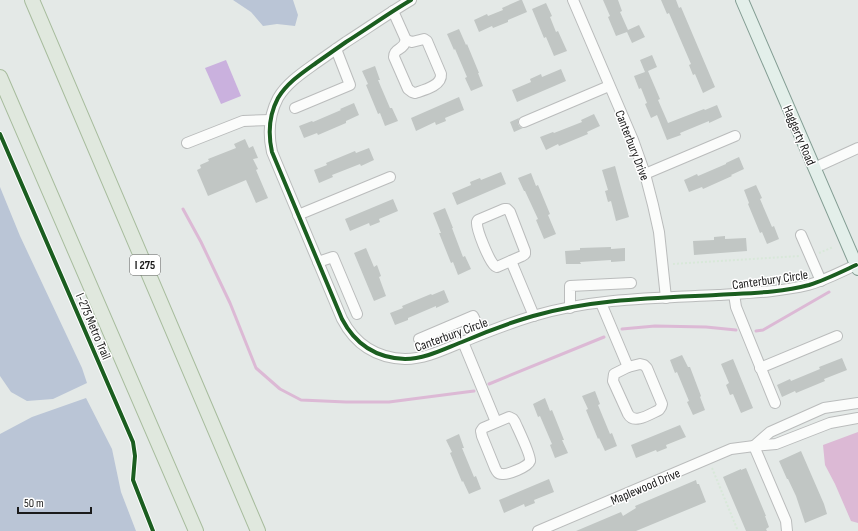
<svg xmlns="http://www.w3.org/2000/svg" width="858" height="531" font-family="'Sofia Sans Condensed',sans-serif">
	<rect width="100%" height="100%" fill="#e4e9e7"/>
	<g fill="#bac5d6">
		<path d="M233,0H293L298,15L295,26L277,24L263,26L251,12Z"/>
		<path d="M0,187L20,236L82,368L87,383L53,399L27,401L11,392L0,376Z"/>
		<path d="M86,398L112,449L121,492L136,531H0V434L32,417Z"/>
	</g>
	<path fill="#cab1de" d="M226,60L241,96L221,104L205,68Z"/>
	<path fill="#dcb9d5" d="M858,432V523L851,521L835,484L825,465L823,445Z"/>
	<g fill="none" stroke-linecap="round" stroke-linejoin="round">
		<g stroke="#dcb9d5" stroke-width="3">
			<path d="M183,209L201,242L230,303L256,368L280,389L301,400L346,402H389L474,391"/>
			<path d="M622,329L655,326L706,327L736,330"/>
			<path d="M756,331L763,330L829,292"/>
			<path d="M489,384L604,337"/>
		</g>
	</g>
	<g fill="#c1c6c4">
		<path d="M520,0H522L527,12L508,20V22L493,28L492,26L479,32L474,20L487,14L488,16L503,10L502,8Z"/>
		<path d="M603,0H618L622,11L620,12L628,30L639,25L645,37L632,43L627,32L616,36L608,17L610,16Z"/>
		<path d="M661,0H676L679,8L681,7L715,87L703,93L695,74L693,75L689,65L691,64L669,13L667,14Z"/>
		<path d="M546,3L552,16L550,17L556,32L558,31L567,51L554,56L546,37L544,38L532,9Z"/>
		<path d="M459,29L466,45L467,44L479,73H478L483,86L471,91L465,78L467,77L455,49L454,50L447,34Z"/>
		<path d="M652,55L657,67L648,71L660,99L658,100L668,123L704,109L705,110L717,105L722,117L709,123V121L680,133L681,135L667,140L657,115L651,118L645,104L647,103L641,88L639,89L634,76L645,72L640,60Z"/>
		<path d="M375,66L380,80H378L390,108H392L398,121L385,126L380,113L378,114L366,85L368,84L362,71Z"/>
		<path d="M561,69L566,81L517,102L512,90L531,82L530,79L541,74L542,77Z"/>
		<path d="M459,97L464,110L445,118L446,121L436,125L435,122L416,131L411,118Z"/>
		<path d="M354,103L359,115L346,121V123L318,135L317,133L304,138L299,126L312,121L313,122L341,110L340,109Z"/>
		<path d="M594,114L600,126L587,132L588,134L559,146L558,144L546,150L540,137L553,132L554,133L582,122L581,120Z"/>
		<path d="M519,118L518,121V124L520,127L523,128L514,132L510,122Z"/>
		<path d="M245,139L249,148L253,146L258,158L253,159L258,169L256,170L268,198L256,203L246,180L208,196L197,170L201,168L200,165L209,161L208,159L236,148L234,144Z"/>
		<path d="M369,148L374,160L361,166L360,164L332,175L333,177L319,183L314,170L327,165L326,163L355,151L356,153Z"/>
		<path d="M739,157L744,169L731,175L732,176L703,189L702,187L689,192L684,180L697,174L698,176L726,164V163Z"/>
		<path d="M615,166L629,217L616,221L611,201L608,202L605,191L608,190L602,170Z"/>
		<path d="M501,172L506,184L457,205L452,193L471,185L470,182L480,178L481,180Z"/>
		<path d="M531,173L536,186L538,185L550,214L548,215L556,234L544,239L536,220L538,219L525,191H524L518,178Z"/>
		<path d="M756,185L762,198L760,199L772,227L774,226L779,239L767,244L762,232L760,233L748,204L749,203L744,190Z"/>
		<path d="M393,199L398,211L379,219L380,222L370,226L369,223L350,231L345,219Z"/>
		<path d="M445,208L453,228H452L463,257L465,256L471,269L458,275L453,262L451,263L439,233H441L433,213Z"/>
		<path d="M725,236V239L746,238L747,251L694,255L693,241L714,240V237Z"/>
		<path d="M611,247V249L625,248V261L611,262V260L580,262L581,264H566L565,251L580,250V248Z"/>
		<path d="M366,248L374,267L377,265L381,276L379,277L386,296L374,301L354,253Z"/>
		<path d="M444,290L449,302L436,308V306L408,318V320L395,325L390,313L403,308L402,306L431,294L432,295Z"/>
		<path d="M682,355L688,367H690L701,396L700,397L705,410L693,415L687,402L689,401L677,372L675,373L670,360Z"/>
		<path d="M842,358L847,370L824,379L825,381L796,393L795,391L782,397L777,385L790,379L791,381L820,369L819,367Z"/>
		<path d="M733,359L753,408L741,413L733,394L730,395L726,385L729,383L721,364Z"/>
		<path d="M595,391L600,404L598,405L610,434L612,433L617,446L605,451L599,438L598,439L586,410L588,409L582,396Z"/>
		<path d="M545,398L550,411L552,410L564,440H562L568,453L555,458L550,445L552,444L540,416L538,417L533,404Z"/>
		<path d="M680,425L686,437L666,445L667,448L657,452L656,450L636,458L631,445Z"/>
		<path d="M459,434L464,448H462L474,477L476,476L481,489L469,494L463,481L462,482L450,453L452,452L446,440Z"/>
		<path d="M801,451L824,504L827,514L805,523L796,496L788,479H787L779,461Z"/>
		<path d="M746,468L766,516H765L769,527L766,529L767,531H746L723,477L741,469V470Z"/>
		<path d="M549,479L554,492L534,500L535,503L525,507L524,504L504,513L499,500Z"/>
		<path d="M696,480L697,484H699L706,502L636,531H576L621,512L623,516L636,508L635,506Z"/>
	</g>
	<g fill="none" stroke-linecap="round" stroke-linejoin="round">
		<defs>
			<g id="minor">
				<path d="M411,0C389,13 368,28 346,42C336,49 326,56 316,63C302,73 287,83 278,98C269,115 268,134 272,152L342,319C355,344 376,358 405,359C426,359 445,349 465,341C487,332 510,323 533,316C593,298 656,298 718,295C748,293 779,292 808,285C826,280 842,271 858,264"/>
				<path d="M573,0L633,140L645,174L653,205L659,232L666,298"/>
				<path d="M393,11L406,40"/>
				<path d="M424,39L427,41L441,74C442,86 424,90 415,93L412,92L408,89L394,57C394,47 403,52 406,40L412,42Z"/>
				<path d="M295,108L350,85L336,49"/>
				<path d="M524,122L609,86"/>
				<path d="M187,143L243,121L270,120"/>
				<path d="M814,168L858,148"/>
				<path d="M645,174L735,136"/>
				<path d="M504,209H507L510,212L525,251V254L522,256L497,267L495,266C489,261 476,229 477,222L478,220Z"/>
				<path d="M298,215L390,177"/>
				<path d="M801,235L821,281"/>
				<path d="M511,261L534,316"/>
				<path d="M318,262L333,257L357,314"/>
				<path d="M734,294L736,307L775,403"/>
				<path d="M601,303L628,367"/>
				<path d="M570,308V286L631,283"/>
				<path d="M419,339L473,316L482,334"/>
				<path d="M463,342L496,422"/>
				<path d="M640,364L644,365L647,368L662,404L661,407L659,410C650,414 634,425 628,414L613,381L614,374L628,367Z"/>
				<path d="M760,368L837,336"/>
				<path d="M509,417L513,419L515,422C518,429 531,455 530,461C528,467 507,475 502,474C498,474 497,472 495,468L482,436L481,431L483,428Z"/>
				<path d="M754,446L770,432L824,408L858,403"/>
				<path d="M754,446L786,521L787,531"/>
				<path d="M538,531L731,449L754,446L776,444L830,423L858,418"/>
			</g>
			<path id="major" d="M742,0L858,269"/>
			<g id="highway">
				<path d="M32,0L258,531"/>
				<path d="M0,77L196,531"/>
			</g>
		</defs>
		<use href="#minor" stroke="#babcbc" stroke-width="12"/>
		<use href="#major" stroke="#839d93" stroke-width="14"/>
		<use href="#highway" stroke="#a7bc9d" stroke-width="16"/>
		<g stroke="#d8e8d9" stroke-width="2" stroke-dasharray="2 2" stroke-linecap="butt">
			<path d="M819,253L833,247"/>
			<path d="M673,264L799,256"/>
			<path d="M712,468L738,531"/>
		</g>
		<use href="#minor" stroke="#fbfcfb" stroke-width="10"/>
		<use href="#major" stroke="#e3efea" stroke-width="12"/>
		<use href="#highway" stroke="#e0e8de" stroke-width="14"/>
		<defs>
			<g id="cycleway">
				<path d="M411,0C389,13 368,28 346,42C336,49 326,56 316,63C302,73 287,83 278,98C269,115 268,134 272,152L342,319C355,344 376,358 405,359C425,359 444,349 462,342C485,332 509,323 533,316C592,299 655,298 716,295C747,293 779,293 809,285C825,280 841,272 856,265"/>
				<path d="M0,134L133,442L135,456L133,480L153,531"/>
			</g>
		</defs>
		<use href="#cycleway" stroke="#fff" stroke-width="6"/>
		<use href="#cycleway" stroke="#1b5e20" stroke-width="4"/>
	</g>
	<g text-anchor="middle" stroke-width="3" stroke-linejoin="round" paint-order="stroke">
		<rect fill="#fff" stroke="#5f5f5f" stroke-width="1" x="130" y="255" width="30" height="20" rx="3"/>
		<g font-size="12" font-weight="bold" fill="#1b1b1b">
			<text x="145" y="269">I 275</text>
		</g>
		<g font-size="13" fill="#1b1b1b" stroke="#fff">
			<text transform="translate(800 135) rotate(67)" y="5">Haggerty Road</text>
			<text transform="translate(633 145) rotate(69)" y="5">Canterbury Drive</text>
			<text transform="translate(770 279) rotate(-8)" y="5">Canterbury Circle</text>
			<text transform="translate(94 326) rotate(67)" y="5">I-275 Metro Trail</text>
			<text transform="translate(451 334) rotate(-20)" y="5">Canterbury Circle</text>
			<text transform="translate(645 486) rotate(-23)" y="5">Maplewood Drive</text>
		</g>
	</g>
	<path d="M18 507v6h73v-6" fill="none" stroke="#1b1b1b" stroke-width="2"/>
	<text x="24" y="507" font-size="12" fill="#1b1b1b" stroke="#ffffff" stroke-width="3" paint-order="stroke">50 m</text>
</svg>
